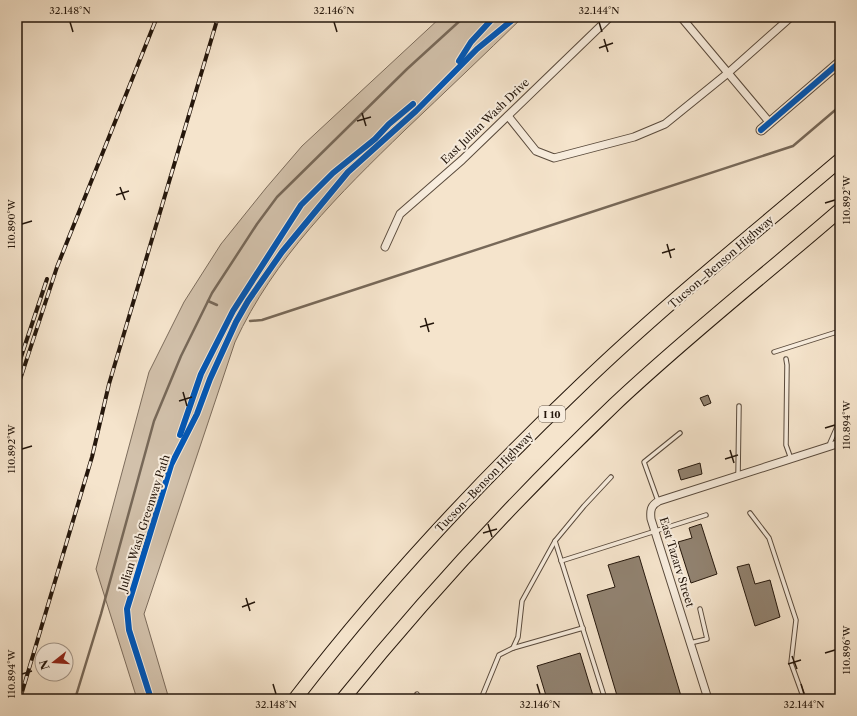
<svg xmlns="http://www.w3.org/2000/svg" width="857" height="716" font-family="'Libre Caslon Text',serif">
	<rect width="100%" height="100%" fill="#f5e4cc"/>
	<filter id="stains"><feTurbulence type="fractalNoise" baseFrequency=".005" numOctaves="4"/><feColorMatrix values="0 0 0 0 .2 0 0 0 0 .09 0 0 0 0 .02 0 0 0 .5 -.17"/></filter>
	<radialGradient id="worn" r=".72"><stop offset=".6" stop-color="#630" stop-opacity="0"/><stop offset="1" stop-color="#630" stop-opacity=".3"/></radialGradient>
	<path fill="#d2c1ab" stroke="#7c6c5c" d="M441,17H523C484,55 444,93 405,130C339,194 274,258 235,342L144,614L169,699H137L96,569L149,372L184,302L221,244L266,188L302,146Z"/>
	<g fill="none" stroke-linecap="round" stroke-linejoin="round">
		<g stroke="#776858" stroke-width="2.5">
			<path d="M208,301L217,305"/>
			<path d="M250,321L262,320L793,146L840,106"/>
			<path d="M75,699L101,614L154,421L181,356L212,293L257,224L277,197L407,69L464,17"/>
		</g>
	</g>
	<g fill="#918270" stroke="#25170c">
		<path d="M708,395L711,403L704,406L700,398Z"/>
		<path d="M700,463L702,474L681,480L678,470Z"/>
		<path d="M701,524L717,574L691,583L678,542L692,538L689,528Z"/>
		<path d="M639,556L681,696L670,699H618L587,595L615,587L608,565Z"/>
		<path d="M749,564L755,584L770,580L780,617L755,626L737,567Z"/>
		<path d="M580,653L594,699H547L537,666Z"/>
	</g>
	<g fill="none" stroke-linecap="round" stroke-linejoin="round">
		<defs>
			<g id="service">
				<path d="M774,352L840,331"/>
				<path d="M786,359L787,365L786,445L791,459"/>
				<path d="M840,391L838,392L840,398"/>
				<path d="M831,446L830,443L840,420"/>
				<path d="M738,476L739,406"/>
				<path d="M658,501L644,462L680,433"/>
				<path d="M750,513L769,538L796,620L791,663L804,699"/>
				<path d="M561,561L706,515"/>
				<path d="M690,643L707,639L700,609"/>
				<path d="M513,648L518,637L522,601L555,541"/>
				<path d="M417,694L419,699"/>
				<path d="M481,699L499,655L513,648L583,628"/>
				<path d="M605,699L555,541L584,506L611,477"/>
			</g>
			<g id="minor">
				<path d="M681,17L770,123"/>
				<path d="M508,116L536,151L554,158L634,137L665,124L728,73L791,17"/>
				<path d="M385,247L400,214L462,160L610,17"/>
				<path d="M708,699L651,519C650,510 651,505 659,501L840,443"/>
				<path d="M838,699L840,698"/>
			</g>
			<path id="tertiary" d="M761,130L840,62"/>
			<g id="motorway">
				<path d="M295,699C381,587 478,483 581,385C663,306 753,234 840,160"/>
				<path d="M343,699C427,595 517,498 614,405C686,337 765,275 840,210"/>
			</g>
		</defs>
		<use href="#service" stroke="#594a3c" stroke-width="5.5"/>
		<use href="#minor" stroke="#594a3c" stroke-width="9"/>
		<use href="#tertiary" stroke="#594a3c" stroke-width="11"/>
		<use href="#motorway" stroke="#25170c" stroke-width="15"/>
		<use href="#service" stroke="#f8edde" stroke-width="3.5"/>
		<use href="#minor" stroke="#f8edde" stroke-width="7"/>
		<use href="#tertiary" stroke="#f8edde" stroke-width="9"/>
		<use href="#motorway" stroke="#f5e4cc" stroke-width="13"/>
		<defs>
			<g id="rail">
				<path d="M18,366L47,279"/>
				<path d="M17,389L57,267L157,17"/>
				<path d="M20,699L92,457L109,384L218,17"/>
			</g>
		</defs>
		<use href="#rail" stroke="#25170c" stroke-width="4"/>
		<use href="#rail" stroke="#f8edde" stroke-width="2.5" stroke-dasharray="8" stroke-linecap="butt"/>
		<defs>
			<g id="cycleway">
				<path d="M459,61L471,42L494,17"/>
				<path d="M761,130L840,62"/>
				<path d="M180,435L201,374L233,311L301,205L333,173L375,139L389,124L413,104"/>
				<path d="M151,699L129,630L127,609L171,465L197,414L210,379L236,322L248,301L282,252L348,172L416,111L477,49L516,17"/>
			</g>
		</defs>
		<use href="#cycleway" stroke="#f8edde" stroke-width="8"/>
		<use href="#cycleway" stroke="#0057b8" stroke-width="6"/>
	</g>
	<path fill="none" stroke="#25170c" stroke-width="1.5" d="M70,22L73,32M334,22L337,32M599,22L602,32M604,39L608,52M599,48L613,43M362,113L366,126M357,121L371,117M120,187L125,200M116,195L129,191M825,203L835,200M22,224L32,221M667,244L671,258M662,253L675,249M425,318L429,332M420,327L434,323M183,392L187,406M179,401L192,397M825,428L835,425M22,449L32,446M730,450L734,463M725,459L738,455M488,524L492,537M483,533L497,529M246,598L250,611M242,607L255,602M825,653L835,650M792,656L797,669M788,664L801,660M22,674L32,671M273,684L276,694M537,684L540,694M801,684L804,694"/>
	<g text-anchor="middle" stroke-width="4" stroke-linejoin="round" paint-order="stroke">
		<rect fill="#f8edde" stroke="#64574b" stroke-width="1" x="539" y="406" width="26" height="16" rx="3"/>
		<g font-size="10" font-weight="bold" fill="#25170c">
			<text x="552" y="418">I 10</text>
		</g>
		<g font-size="11" fill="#25170c" stroke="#f8edde">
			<text transform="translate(485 121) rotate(-44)" y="4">East Julian Wash Drive</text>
			<text transform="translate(721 262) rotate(-41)" y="4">Tucson–Benson Highway</text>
			<text transform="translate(484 482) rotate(-46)" y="4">Tucson–Benson Highway</text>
			<text transform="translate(144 523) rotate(-72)" y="4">Julian Wash Greenway Path</text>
			<text transform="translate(677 562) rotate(73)" y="4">East Tazarv Street</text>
		</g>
	</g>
	<rect width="857" height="716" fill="none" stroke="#f5e4cc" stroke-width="44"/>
	<g transform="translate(54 662) rotate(253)"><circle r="19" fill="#f8edde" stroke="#a4978a"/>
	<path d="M0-3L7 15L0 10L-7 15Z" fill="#8f2418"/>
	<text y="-6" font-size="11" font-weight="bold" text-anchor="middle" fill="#25170c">N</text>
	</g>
	<rect x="22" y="22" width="813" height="672" fill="none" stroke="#25170c" stroke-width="1.5"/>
	<g font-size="10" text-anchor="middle" fill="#25170c">
		<text x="70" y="14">32.148°N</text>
		<text x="334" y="14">32.146°N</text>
		<text x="599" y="14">32.144°N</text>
		<text transform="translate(846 200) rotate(-90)" y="4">110.892°W</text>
		<text transform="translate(11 224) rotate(-90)" y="4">110.890°W</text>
		<text transform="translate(846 425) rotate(-90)" y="4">110.894°W</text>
		<text transform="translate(11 449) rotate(-90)" y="4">110.892°W</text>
		<text transform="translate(846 650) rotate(-90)" y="4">110.896°W</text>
		<text transform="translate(11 674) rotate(-90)" y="4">110.894°W</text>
		<text x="276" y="708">32.148°N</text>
		<text x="540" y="708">32.146°N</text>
		<text x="804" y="708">32.144°N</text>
	</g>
	<rect width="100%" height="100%" filter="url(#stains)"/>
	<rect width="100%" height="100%" fill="url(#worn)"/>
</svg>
